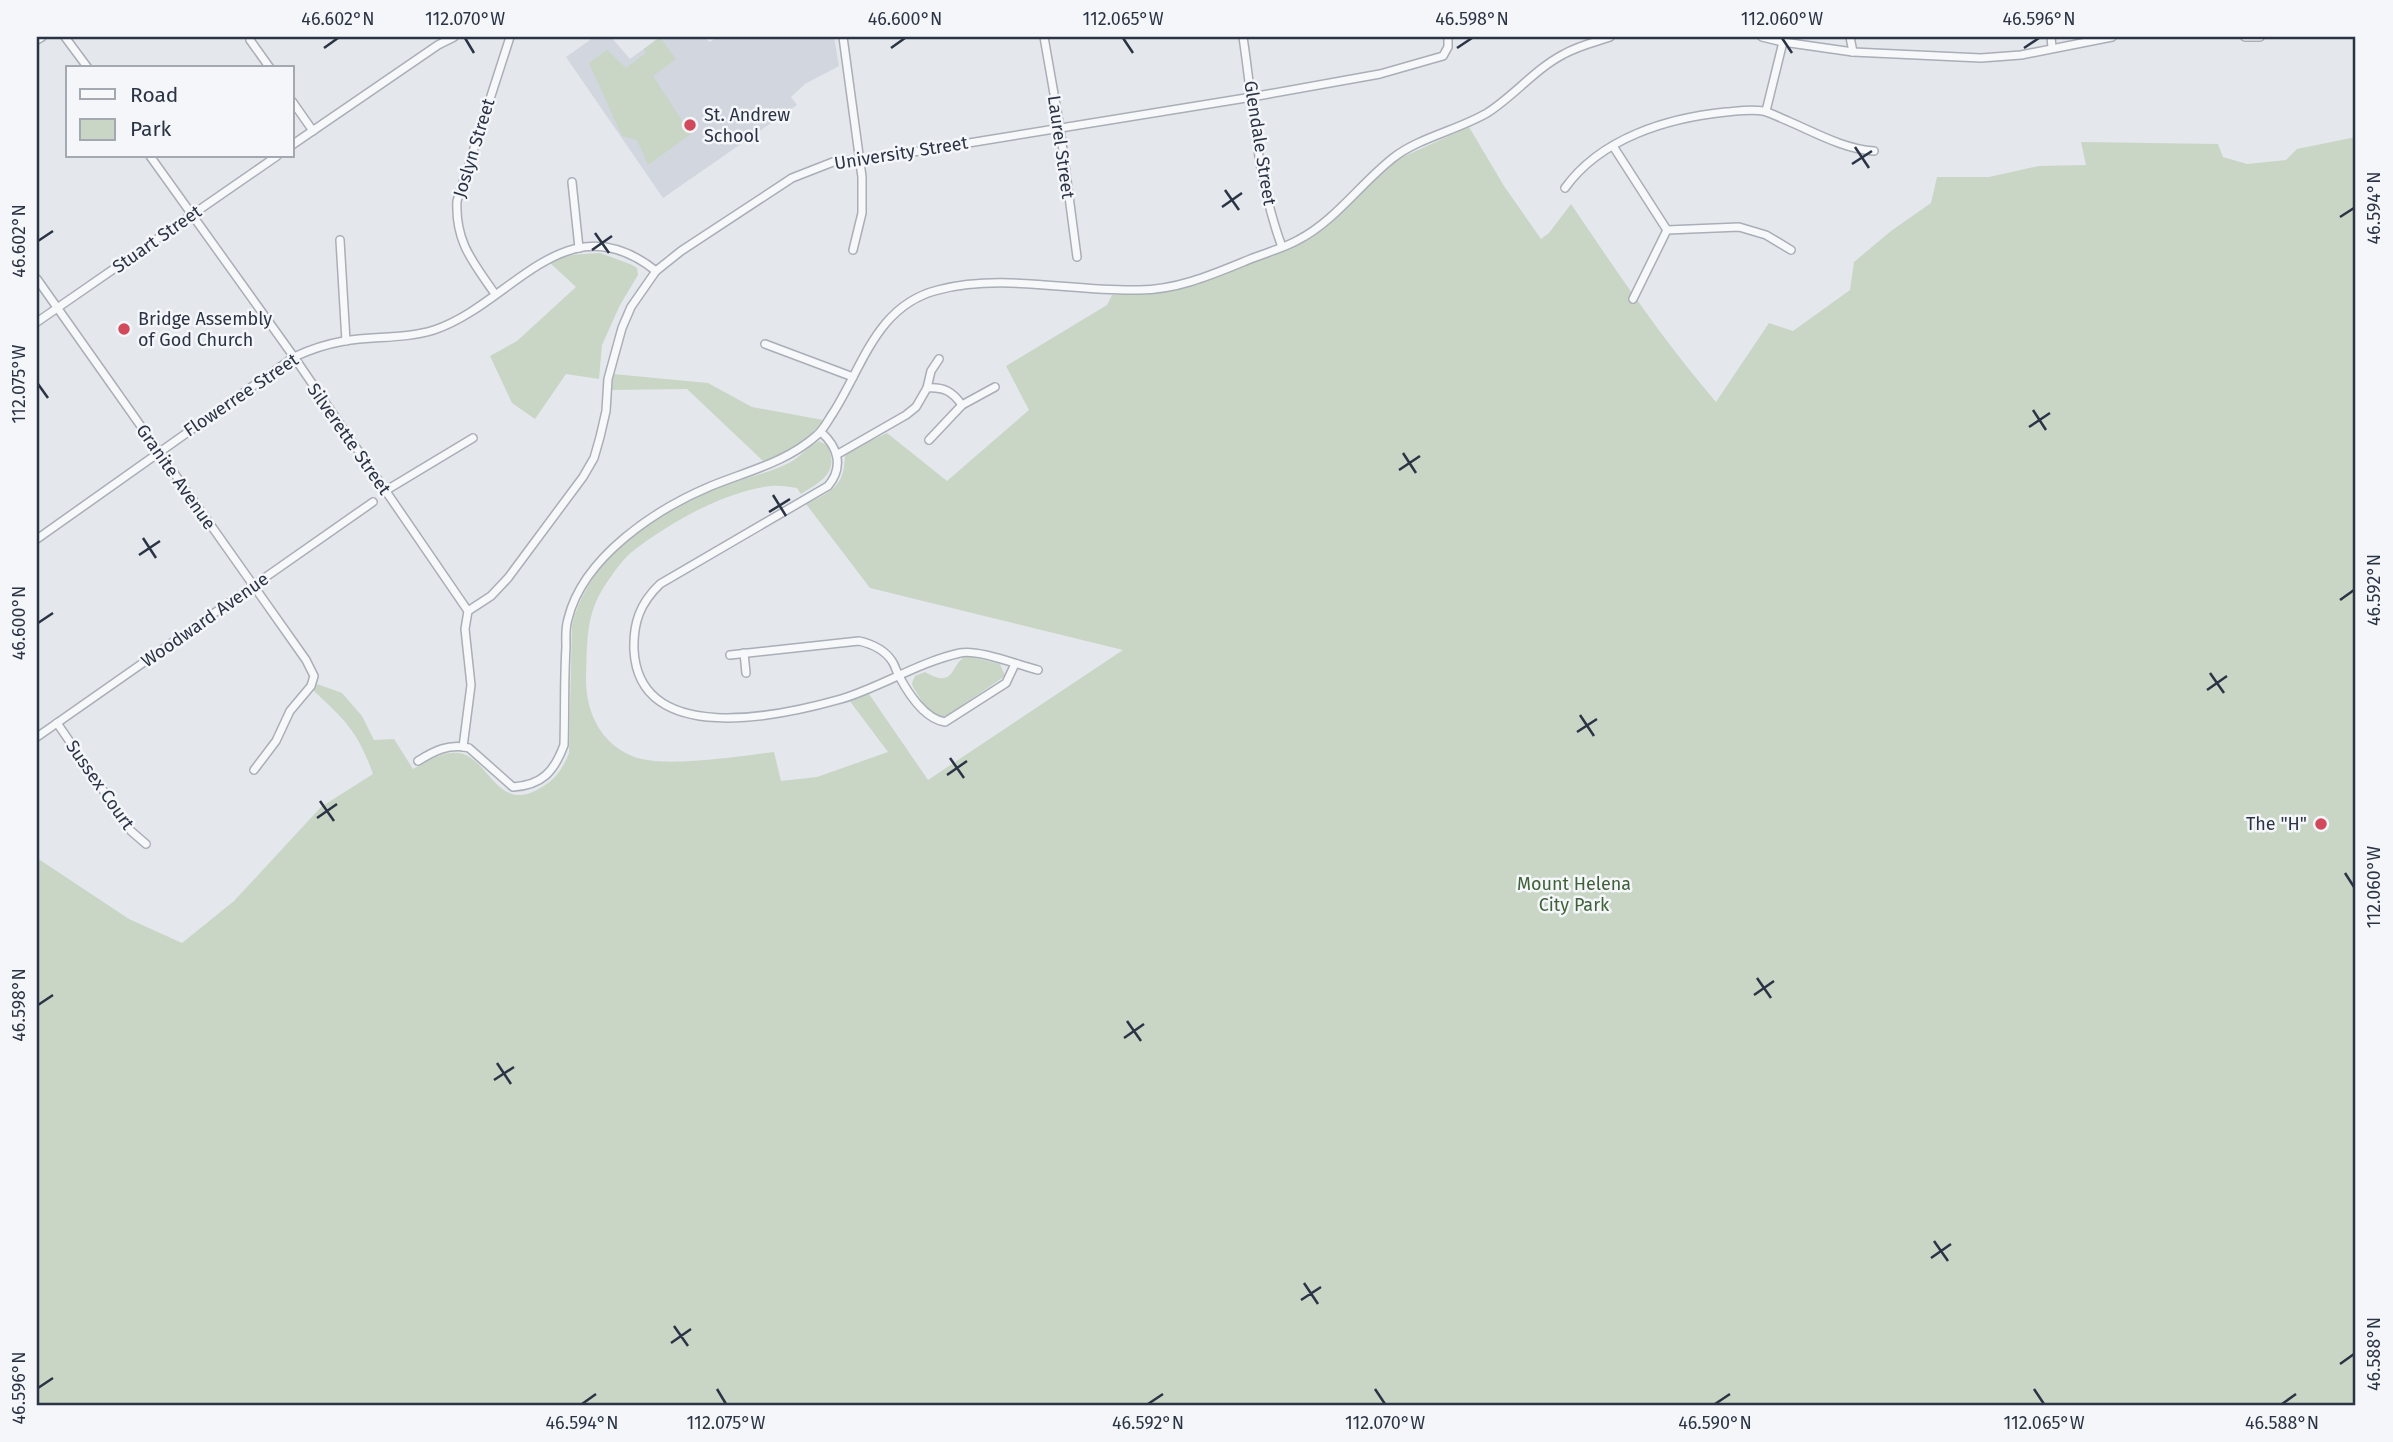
<svg xmlns="http://www.w3.org/2000/svg" width="2393" height="1442" font-family="'Fira Sans',sans-serif">
	<rect width="100%" height="100%" fill="#e4e7ec"/>
	<path fill="#d2d6de" d="M594,37H611L630,59L660,37H703L710,42L717,37H834L839,66L805,84L791,97L797,105L663,198L566,57Z"/>
	<g fill="#c9d6c5">
		<path d="M660,37L676,59L653,76L691,134L648,165L637,140L622,136L589,63L607,50L626,68L646,53L644,49Z"/>
		<path d="M1469,127L1504,186L1541,239L1549,233L1571,204C1617,272 1662,339 1716,402L1769,323L1793,331L1850,290L1854,262L1891,231L1931,203L1937,177H1989L2039,166L2086,165L2081,142L2218,144L2223,157L2247,164L2286,160L2297,149L2356,137V1405H37V858L129,919L182,943L234,901L321,807L373,774C358,732 346,721 314,691L317,684L342,693L362,716L374,740L394,739L413,769C427,761 442,751 459,753C490,758 497,816 542,787C556,779 563,768 569,753L572,625C589,556 656,512 718,487C741,479 767,474 789,463C800,457 808,447 819,441L828,446C839,473 822,481 801,494L797,488C789,487 779,485 771,486C725,491 669,523 633,551C622,559 601,589 596,602C586,624 587,651 586,675C585,710 599,742 632,756C661,769 741,756 774,752L781,781L817,777L888,752L849,700L869,694L928,780L1123,650L870,588L806,504C819,497 837,491 842,475C845,468 844,459 846,452L887,433L947,481L1029,410L1006,366L1107,305L1112,295H1144L1180,289L1292,247L1315,232L1396,160Z"/>
		<path d="M600,253L630,264L637,268L638,275L620,305L602,345L599,379L566,374L535,419L512,403L490,356L517,341L576,287L549,262L568,255Z"/>
		<path d="M613,374L708,383L752,407L823,420C808,441 787,452 763,461L687,389L612,390Z"/>
		<path d="M966,656L1000,664L1005,676L948,715C930,722 922,700 913,687L912,683L915,676L925,672C956,690 950,664 966,656Z"/>
	</g>
	<g fill="none" stroke-linecap="round" stroke-linejoin="round">
		<defs>
			<g id="street">
				<path d="M65,37L88,68"/>
				<path d="M843,37L862,177V213L853,250"/>
				<path d="M1044,37L1060,128L1077,257"/>
				<path d="M1243,37C1254,110 1256,176 1282,247"/>
				<path d="M1762,37L1783,42L1853,52L1981,58L2021,55L2112,37"/>
				<path d="M1850,37L1853,52"/>
				<path d="M2051,37L2052,47"/>
				<path d="M2245,37H2260"/>
				<path d="M37,40L42,37"/>
				<path d="M250,40L270,68"/>
				<path d="M292,101L313,131"/>
				<path d="M1766,111L1783,42"/>
				<path d="M292,145L438,45L454,37"/>
				<path d="M1613,146L1667,230"/>
				<path d="M150,156L294,357L468,611L465,629L471,685L463,747"/>
				<path d="M572,182L579,248"/>
				<path d="M1565,188C1601,138 1667,118 1726,112C1738,111 1751,109 1763,111C1772,113 1780,118 1788,121C1816,133 1844,149 1874,151"/>
				<path d="M340,240L346,341"/>
				<path d="M37,279L306,660L314,676L311,686L290,711L276,741L254,770"/>
				<path d="M495,294C473,262 455,242 457,201L510,37"/>
				<path d="M1633,299L1667,230L1739,227L1766,235L1791,250"/>
				<path d="M37,322L277,156"/>
				<path d="M765,344L853,377"/>
				<path d="M927,388L931,371L939,359"/>
				<path d="M821,432C838,447 844,467 828,486L660,584C640,603 633,623 634,650C639,748 781,716 841,699C881,687 919,662 960,653C978,649 1018,665 1038,670"/>
				<path d="M929,440L962,405L995,387"/>
				<path d="M838,454L906,415L916,407L927,388C944,387 952,391 962,405"/>
				<path d="M385,491L473,438"/>
				<path d="M37,539L294,357C309,350 327,344 344,341C374,336 405,339 434,330C512,304 566,199 656,271"/>
				<path d="M468,611L491,596L508,578L583,477L594,458L600,437L606,411L608,379L622,328L631,307L656,271L681,251L792,178L833,162L876,158L1252,97L1380,74L1443,56L1448,47V37"/>
				<path d="M744,653L746,673"/>
				<path d="M730,655L859,641C872,644 884,649 892,661C895,665 896,671 899,676C908,693 925,719 945,722L1006,683L1015,664"/>
				<path d="M57,723L131,831L146,844"/>
				<path d="M37,737L373,502"/>
				<path d="M418,761C434,751 449,743 469,748L513,787C542,785 554,772 564,745C565,712 564,680 566,647C566,638 565,628 568,619C583,557 656,509 711,486C748,471 787,462 817,435C824,429 828,420 833,413C863,366 877,305 938,290C1003,273 1073,292 1139,290C1179,290 1216,273 1253,258C1268,252 1284,248 1298,240C1335,221 1360,184 1393,158C1418,138 1458,130 1487,113C1514,96 1535,69 1564,54C1578,46 1595,42 1610,37"/>
			</g>
		</defs>
		<use href="#street" stroke="#a9aeb7" stroke-width="10"/>
		<use href="#street" stroke="#f7f8fa" stroke-width="7"/>
	</g>
	<path fill="none" stroke="#2b3445" stroke-width="2.5" d="M465,38L474,53M1123,38L1133,53M1782,38L1792,53M324,48L338,38M891,48L905,38M1457,48L1472,38M2024,48L2039,38M1855,147L1869,168M1852,164L1872,151M1225,190L1239,210M1222,207L1242,193M2340,217L2354,208M595,233L609,253M38,241L53,231M592,250L612,236M38,384L48,398M2033,410L2046,430M2029,427L2050,413M1403,453L1416,473M1399,470L1420,456M773,495L786,516M769,512L790,499M143,538L156,558M139,555L160,541M2340,600L2354,590M38,623L53,613M2210,673L2224,693M2207,690L2227,676M1580,715L1594,736M1577,732L1597,719M950,758L964,778M947,775L967,761M320,801L334,821M317,818L337,804M2345,873L2354,887M1757,978L1771,998M1754,995L1774,981M38,1005L53,995M1127,1021L1141,1041M1124,1038L1144,1024M497,1063L511,1084M494,1080L514,1067M1934,1241L1948,1261M1931,1258L1951,1244M1304,1283L1318,1304M1301,1300L1321,1287M674,1326L688,1346M671,1343L691,1329M2340,1364L2354,1354M38,1388L53,1378M717,1389L726,1404M1375,1389L1385,1404M2034,1389L2044,1404M582,1404L596,1394M1148,1404L1163,1394M1715,1404L1730,1394M2282,1404L2296,1394"/>
	<g fill="#d1495b" stroke="#f4f6f9" stroke-width="2.5">
		<circle cx="690" cy="125" r="7"/>
		<circle cx="124" cy="329" r="7"/>
		<circle cx="2321" cy="824" r="7"/>
	</g>
	<g text-anchor="middle" stroke-width="5" stroke-linejoin="round" paint-order="stroke">
		<g font-size="18" fill="#2b3445" stroke="#f4f6f9" text-anchor="start">
			<text x="704" y="121">St. Andrew<tspan x="704" dy="21">School</tspan></text>
			<text x="138" y="325">Bridge Assembly<tspan x="138" dy="21">of God Church</tspan></text>
			<text x="2307" y="830" text-anchor="end">The "H"</text>
		</g>
		<g font-size="18" fill="#2b3445" stroke="#f4f6f9">
			<text transform="translate(1260 143) rotate(81)" y="6">Glendale Street</text>
			<text transform="translate(1061 147) rotate(82)" y="6">Laurel Street</text>
			<text transform="translate(474 148) rotate(-73)" y="6">Joslyn Street</text>
			<text transform="translate(901 153) rotate(-9)" y="6">University Street</text>
			<text transform="translate(157 239) rotate(-35)" y="6">Stuart Street</text>
			<text transform="translate(241 395) rotate(-34)" y="6">Flowerree Street</text>
			<text transform="translate(349 439) rotate(55)" y="6">Silverette Street</text>
			<text transform="translate(176 477) rotate(55)" y="6">Granite Avenue</text>
			<text transform="translate(205 620) rotate(-35)" y="6">Woodward Avenue</text>
			<text transform="translate(100 785) rotate(55)" y="6">Sussex Court</text>
		</g>
		<g font-size="18" fill="#3f6138" stroke="#f4f6f9">
			<text x="1574" y="890">Mount Helena<tspan x="1574" dy="21">City Park</tspan></text>
		</g>
	</g>
	<rect width="2393" height="1442" fill="none" stroke="#f4f6f9" stroke-width="77"/>
	<rect x="66" y="66" width="228" height="91" fill="#f4f6f9" stroke="#a4a8b1" stroke-width="2"/>
	<rect x="80" y="89" width="35" height="10" fill="#f7f8fa" stroke="#a4a8b1" stroke-width="2"/>
	<text x="130" y="102" font-size="21" fill="#2b3445">Road</text>
	<rect x="80" y="119" width="35" height="21" fill="#c9d6c5" stroke="#a4a8b1" stroke-width="2"/>
	<text x="130" y="136" font-size="21" fill="#2b3445">Park</text>
	<rect x="38" y="38" width="2316" height="1366" fill="none" stroke="#2b3445" stroke-width="2.5"/>
	<g font-size="18" text-anchor="middle" fill="#2b3445">
		<text x="338" y="25">46.602°N</text>
		<text x="465" y="25">112.070°W</text>
		<text x="905" y="25">46.600°N</text>
		<text x="1123" y="25">112.065°W</text>
		<text x="1472" y="25">46.598°N</text>
		<text x="1782" y="25">112.060°W</text>
		<text x="2039" y="25">46.596°N</text>
		<text transform="translate(2374 208) rotate(-90)" y="6">46.594°N</text>
		<text transform="translate(19 241) rotate(-90)" y="6">46.602°N</text>
		<text transform="translate(19 384) rotate(-90)" y="6">112.075°W</text>
		<text transform="translate(2374 590) rotate(-90)" y="6">46.592°N</text>
		<text transform="translate(19 623) rotate(-90)" y="6">46.600°N</text>
		<text transform="translate(2374 887) rotate(-90)" y="6">112.060°W</text>
		<text transform="translate(19 1005) rotate(-90)" y="6">46.598°N</text>
		<text transform="translate(2374 1354) rotate(-90)" y="6">46.588°N</text>
		<text transform="translate(19 1388) rotate(-90)" y="6">46.596°N</text>
		<text x="582" y="1429">46.594°N</text>
		<text x="726" y="1429">112.075°W</text>
		<text x="1148" y="1429">46.592°N</text>
		<text x="1385" y="1429">112.070°W</text>
		<text x="1715" y="1429">46.590°N</text>
		<text x="2044" y="1429">112.065°W</text>
		<text x="2282" y="1429">46.588°N</text>
	</g>
</svg>
